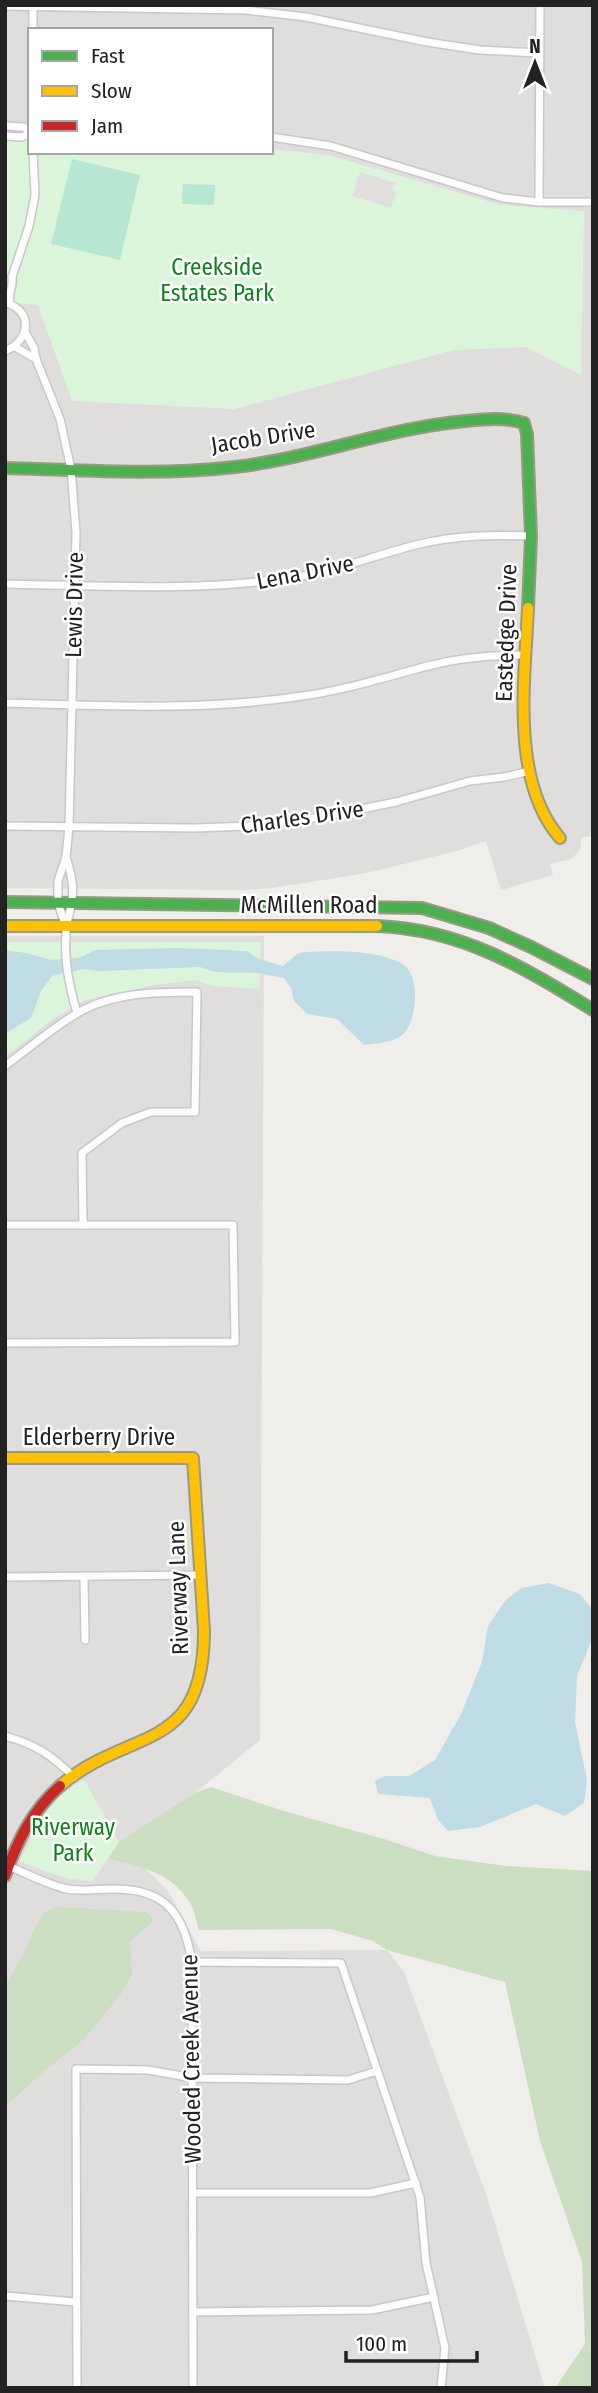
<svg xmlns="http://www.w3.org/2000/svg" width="598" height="2393" font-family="'Fira Sans Condensed',sans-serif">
	<rect width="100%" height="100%" fill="#f0eeeb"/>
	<g fill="#dfdedc" fill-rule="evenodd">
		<path d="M5,5H593V837H582L580,850L571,859L550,864L553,875L501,890L486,841L457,851L367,873L273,888L243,890L5,888ZM30,30H271V152H30Z"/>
		<path d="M5,936H264L260,1740L194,1794L108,1859L144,1867L168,1891L201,1951L387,1950L404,1972L486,2194L545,2388H5Z"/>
	</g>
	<g fill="#cbdec1">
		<path d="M211,1787L284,1811L384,1839L435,1856L506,1866L593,1871V2388H555L585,2344L582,2262L540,2141L505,1982L387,1950L373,1941L331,1929L199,1930C196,1922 195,1911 190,1903C173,1873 139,1866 108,1859L119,1842L195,1793Z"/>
		<path d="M56,1907L146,1912L154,1920L130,1942L132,1974L121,1994L84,2039L41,2074L5,2107V1986L23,1955L35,1927L45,1912Z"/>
	</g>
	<g fill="#daf5da">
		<path d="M5,140H30V152H271V149L328,155L501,205L584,211L581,375L526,347L454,350L234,409L72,401L38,305L5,302Z"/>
		<path d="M5,942H261L259,989L212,986L195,980L154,985L85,1000L53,1019L5,1057Z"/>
		<path d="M84,1779L119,1842L93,1881C66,1881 44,1871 20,1861L40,1822L57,1798Z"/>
	</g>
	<g fill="#b7e6d2">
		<path d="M72,159L140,175L120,260L51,244Z"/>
		<path d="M183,184L215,185L214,205L182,204Z"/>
	</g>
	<path fill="#e0dfde" d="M360,172L395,183L393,190L396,191L391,208L352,196Z"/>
	<g fill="#bfdbe3">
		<path d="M179,948L247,951L259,959L283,966L297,954L304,952C334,951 373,949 401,963C420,972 418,1017 405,1032C396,1043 377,1043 364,1045L337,1019L307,1014L294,1001L291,988L284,978L257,973L215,972L200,967L100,971L83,969L52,976L41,991L31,1018L5,1034V950L26,953L51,960L79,958L95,950Z"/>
		<path d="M549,1583L580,1594L593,1610V1637L577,1676L575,1722L587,1780L584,1803L565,1816L536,1804L480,1827L448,1831L438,1820L430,1798L378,1794L375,1781L385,1776H409L435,1760L461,1714L482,1662L488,1626L505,1601L521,1588Z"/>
	</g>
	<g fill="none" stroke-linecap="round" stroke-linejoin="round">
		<defs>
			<g id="street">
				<path d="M5,6L246,10L306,17L427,42L480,50L539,53"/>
				<path d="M33,30V5"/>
				<path d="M5,126L23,127L30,130"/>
				<path d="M5,136L22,137L30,133"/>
				<path d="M271,137L331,146L503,198L539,202H592"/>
				<path d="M539,202L540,5"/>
				<path d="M10,304C7,294 14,286 12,277L29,226L35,195L33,152"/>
				<path d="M25,332L34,348L36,359L60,419L71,469L76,532L69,827L66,857L58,881V903L66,927"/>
				<path d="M15,347L36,359"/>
				<path d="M5,351C30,341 34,311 6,303"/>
				<path d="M5,584C104,586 204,592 302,576C343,569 381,553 420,544C457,535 493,535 531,536"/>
				<path d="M5,703C105,706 204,711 302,696C347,690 388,676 432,665C463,657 494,655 526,655"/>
				<path d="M5,826L195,828L248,826L321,817L396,802L470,781L504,777L530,771"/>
				<path d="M66,857C71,873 75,888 71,905C70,914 66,923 66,932C64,961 69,985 77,1013"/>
				<path d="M5,1066C28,1049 51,1029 76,1014C112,992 157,992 197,992L195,1112H151L122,1123L82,1153L83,1225"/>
				<path d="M5,1225H233L235,1342L5,1343"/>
				<path d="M84,1576L85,1640"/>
				<path d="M5,1577L200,1575"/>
				<path d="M5,1736C37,1745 51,1755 74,1777"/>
				<path d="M8,1866C26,1873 44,1883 63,1888C81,1893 98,1888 117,1889C167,1890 184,1915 192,1962L193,2388"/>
				<path d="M192,1962L341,1963L420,2197L426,2263L445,2348L441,2388"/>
				<path d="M193,2193H370L416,2183"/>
				<path d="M5,2296L76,2302"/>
				<path d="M193,2312L372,2310L434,2297"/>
				<path d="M77,2388L76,2069L148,2070L193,2078L348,2080L377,2071"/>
			</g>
			<g id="fast">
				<path d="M5,468C81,470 159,476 235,467C313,458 387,428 466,421C485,419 505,417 524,423L527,434L531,536L528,608"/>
				<path d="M5,902L422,908L489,928L531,947L593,979"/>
				<path d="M377,926C461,929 523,967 593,1010"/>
			</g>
			<g id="slow">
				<path d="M528,608C525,679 510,781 560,838"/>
				<path d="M5,926H377"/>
				<path d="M5,1458H193L204,1631C204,1756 129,1726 60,1786"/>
			</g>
			<path id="jam" d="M5,1876C17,1841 32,1811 60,1786"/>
		</defs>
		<use href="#street" stroke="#c9c8c7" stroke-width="10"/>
		<use href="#fast" stroke="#999a82" stroke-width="14"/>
		<use href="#slow" stroke="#999a82" stroke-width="14"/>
		<use href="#jam" stroke="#999a82" stroke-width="14"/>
		<use href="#street" stroke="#fdfcfc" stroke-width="7"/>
		<use href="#fast" stroke="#4caf50" stroke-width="10"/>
		<use href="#slow" stroke="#ffc107" stroke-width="10"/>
		<use href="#jam" stroke="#c62828" stroke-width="10"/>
	</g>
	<g text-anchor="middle" stroke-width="5" stroke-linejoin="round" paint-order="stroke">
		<g font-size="23" fill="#0c8416" stroke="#fff">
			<text x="217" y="275">Creekside<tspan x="217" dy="26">Estates Park</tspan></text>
			<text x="73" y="1835">Riverway<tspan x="73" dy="26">Park</tspan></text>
		</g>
		<g font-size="23" fill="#222" stroke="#fff">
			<text transform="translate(263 437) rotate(-9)" y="8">Jacob Drive</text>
			<text transform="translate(305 572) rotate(-11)" y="8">Lena Drive</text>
			<text transform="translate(74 605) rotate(-89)" y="8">Lewis Drive</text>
			<text transform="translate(506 633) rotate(-88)" y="8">Eastedge Drive</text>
			<text transform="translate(302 817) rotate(-8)" y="8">Charles Drive</text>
			<text x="309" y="913">McMillen Road</text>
			<text x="99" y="1445">Elderberry Drive</text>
			<text transform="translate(178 1588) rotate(-92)" y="8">Riverway Lane</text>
			<text transform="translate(191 2059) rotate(-91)" y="8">Wooded Creek Avenue</text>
		</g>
	</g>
	<rect width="598" height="2393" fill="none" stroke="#222222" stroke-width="14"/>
	<rect x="28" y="28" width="245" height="126" fill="#ffffff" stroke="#a7a7a7" stroke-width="2"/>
	<rect x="42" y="51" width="35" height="10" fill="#4caf50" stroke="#a7a7a7" stroke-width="2"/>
	<text x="91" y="63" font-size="21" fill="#222222">Fast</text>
	<rect x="42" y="86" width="35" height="10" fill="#ffc107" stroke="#a7a7a7" stroke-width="2"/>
	<text x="91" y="98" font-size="21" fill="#222222">Slow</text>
	<rect x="42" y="121" width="35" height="10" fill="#c62828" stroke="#a7a7a7" stroke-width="2"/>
	<text x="91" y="133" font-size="21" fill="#222222">Jam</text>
	<g transform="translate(535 63)" stroke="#ffffff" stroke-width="5" paint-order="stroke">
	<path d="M0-5L12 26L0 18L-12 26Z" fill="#222222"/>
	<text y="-10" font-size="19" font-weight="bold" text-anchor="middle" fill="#222222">N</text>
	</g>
	<path d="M346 2351v10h131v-10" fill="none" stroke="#222222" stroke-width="3.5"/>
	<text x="356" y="2351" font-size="21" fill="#222222" stroke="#ffffff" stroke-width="5" paint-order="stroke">100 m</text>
</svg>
